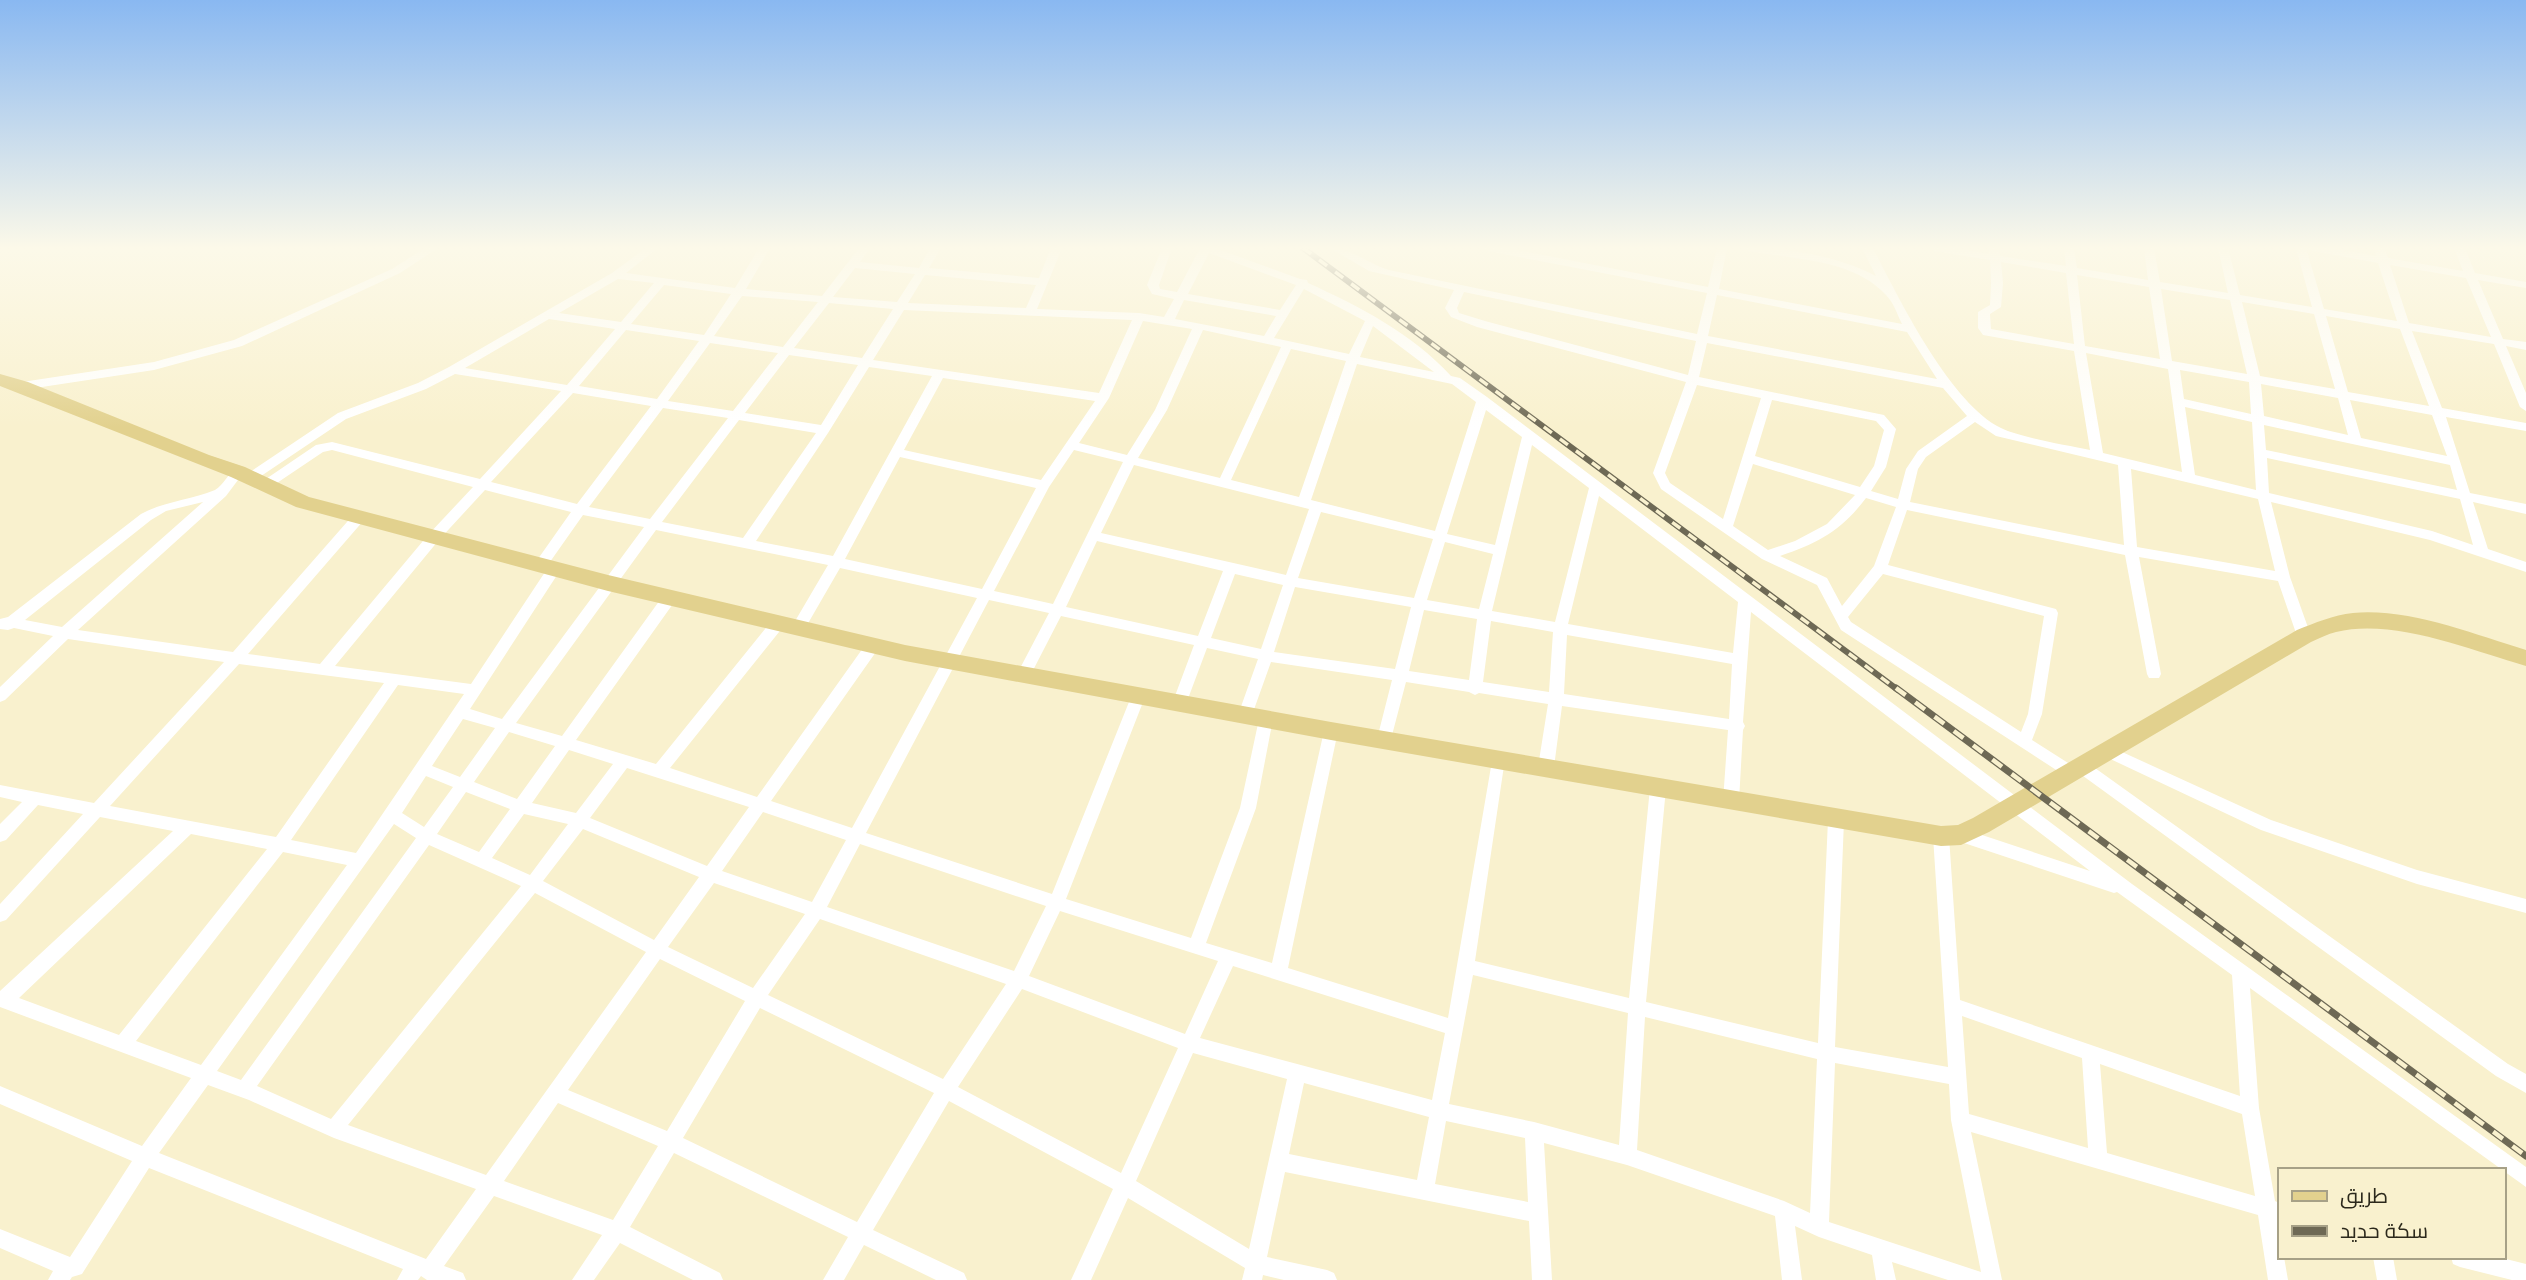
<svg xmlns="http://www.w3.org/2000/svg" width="2526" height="1280" font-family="'IBM Plex Sans',Cairo,sans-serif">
	<rect width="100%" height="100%" fill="#f9f1ce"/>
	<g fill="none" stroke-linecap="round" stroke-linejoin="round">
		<g fill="#fff" fill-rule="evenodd">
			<path d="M425,248H438L400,273L242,346L154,370L22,390L16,386L22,382L154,362L234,340L392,269Z"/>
			<path d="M646,248H658L626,273L735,288L759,248H770L746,289L822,296L859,248H870L860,262L919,268L930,248H941L929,268L1039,278L1051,248H1062L1037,309L1139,313L1164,317L1174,299L1152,294L1147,285L1162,248H1172L1159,285L1160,289L1177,292L1200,248H1215L1300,279L1307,280L1308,283C1359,306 1413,334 1451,376L1460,378L1487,397L2132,884L2526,1167V1187L2250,988L2259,1108L2275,1201L2279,1203V1257H2284L2288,1280H2268L2258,1215L1971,1132L2002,1280H1948L1892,1262L1896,1280H1876L1872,1255L1819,1237L1795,1226L1802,1280H1782L1775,1216L1627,1165L1544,1143L1552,1280H1532L1529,1221L1285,1172L1267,1257L1327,1270L1334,1273L1337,1280H1284L1263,1275L1262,1280H1242L1245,1268L1128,1198L1091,1280H1071L1113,1189L949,1101L873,1230L964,1273L967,1280H936L864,1245L844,1280H823L848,1237L674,1153L630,1227L720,1273L723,1280H693L620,1243L594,1280H572L602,1235L494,1196L444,1266L463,1273L466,1280H427L421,1276L418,1280H397L403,1269L149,1168L82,1274L72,1277L70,1280H48L53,1271L0,1248V1229L70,1257L132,1161L0,1104V1086L142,1146L191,1078L0,1007V991L173,831L100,817L6,920L0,922V904L83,814L38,805L6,840L0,842V824L22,802L0,797V785L94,803L224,662L68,639L5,700L0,702V687L53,636L14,628L8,630L0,629V619L8,617L141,514C165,501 191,500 215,490C224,485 228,472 238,468L244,472L226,496L78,630L233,652L354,514H364L365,517L364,520L248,654L320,664L428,535L473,487L332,450L323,452L268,489H260L258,486L260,483L316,445L332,442L480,479L561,391L455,374L426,389L346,419L252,482H244L242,479L244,476L338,413L418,383L449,367L612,273ZM1209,253L1296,285L1280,310L1188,294ZM855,268L915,274L897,302L833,297ZM925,275L1036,285L1026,308L908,303ZM618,279L654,283L621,322L559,313ZM664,285L731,294L704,335L631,324ZM1304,289L1365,321L1349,354L1274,338ZM742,296L818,302L783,347L714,336ZM1184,300L1276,316L1264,336L1175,319ZM829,303L893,309L862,358L794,348ZM904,310L1132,320L1099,393L873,360ZM549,319L615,329L567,385L465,368ZM1143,321L1192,329L1155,410L1127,455L1079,443L1109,398ZM1373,326L1434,372L1360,357ZM626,330L699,341L657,399L579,386ZM1203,330L1281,347L1220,478L1138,458L1167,410ZM710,343L778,353L733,411L668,401ZM1291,349L1346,361L1299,497L1231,480ZM789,355L858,365L821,425L745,413ZM1357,364L1452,384L1476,402L1435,531L1311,500ZM869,367L932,376L833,556L756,541L828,433ZM943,378L1095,401L1041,480L904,450ZM573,393L651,406L577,504L491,482ZM663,408L728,418L650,519L589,507ZM1486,410L1522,437L1495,545L1447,534ZM739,420L816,433L743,538L662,522ZM1532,445L1589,488L1555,622L1492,611ZM1074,450L1123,462L1053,604L994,591L1049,487ZM900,457L1036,488L982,589L845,559ZM1134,465L1309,509L1286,575L1101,533ZM485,490L571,512L533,566L540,571L545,569L583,515L644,527L502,719L470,709L559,572L561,569L559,566H549L471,684L335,666L438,541ZM1599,496L1738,602L1733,653L1568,624ZM203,502L62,627L25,620L151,520L166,511ZM1321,512L1433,539L1414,598L1298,578ZM656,530L828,565L791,628L798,633L803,632L840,568L977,598L852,828L771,801L878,649L880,645L878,641H868L757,797L670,768L783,627L785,623L778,618L773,619L656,764L576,740L675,601L677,597L675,593H665L562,736L516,723ZM1097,541L1223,571L1198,636L1066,607ZM1445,542L1493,554L1479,609L1427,600ZM1235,574L1283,585L1261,649L1211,638ZM1295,587L1411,607L1395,669L1274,652ZM989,600L1049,613L1016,676L1018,680H1028L1061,616L1194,645L1172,704L1174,708H1184L1186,704L1207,648L1258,659L1238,715L1240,719H1250L1252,715L1271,662L1392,680L1377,739L1379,743L1384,745L1389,743L1391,739L1406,682L1469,692L1475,695L1479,693L1548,704L1538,767L1541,771L1546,773L1551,771L1554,767L1562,706L1728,730L1723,801L1726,806L1731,807L1736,806L1739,801L1743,730L1745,726L1743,722L1751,612L2090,871L1961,828L1955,830L1953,835L1955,840L2114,893L2117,892L2232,975L2240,1096L1960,1000L1949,836L1947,831L1941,829L1935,831L1933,836L1948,1067L1835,1047L1844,820L1841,815L1836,813L1831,815L1828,820L1818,1043L1646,1002L1666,788L1663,784L1658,782L1653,784L1650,788L1629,998L1475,961L1505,759L1503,755L1498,753L1493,755L1448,1018L1288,968L1338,731L1336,727H1326L1324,731L1272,963L1206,943L1256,808L1273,719L1271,715H1261L1259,719L1240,808L1191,938L1066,899L1145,697L1143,693H1133L1131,697L1052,894L866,833ZM1424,610L1477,619L1469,680L1409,671ZM1491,621L1553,632L1549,692L1483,682ZM1567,635L1732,664L1729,719L1564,694ZM239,664L384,683L276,837L110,806ZM398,685L464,694L356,853L291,840ZM463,719L495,728L460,777L432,766ZM509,732L555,746L517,799L474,782ZM569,750L613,764L576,813L532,803ZM627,768L749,807L707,866L590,818ZM426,776L453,787L424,827L402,813ZM466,792L510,809L479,852L437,834ZM763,812L846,840L812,902L722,871ZM524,814L568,824L530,875L492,858ZM394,824L416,838L241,1080L217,1071ZM583,829L699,877L654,940L543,881ZM191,834L267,849L119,1035L19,998ZM860,844L1046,906L1014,971L827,907ZM429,845L521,886L331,1119L257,1086ZM283,852L347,865L201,1065L136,1041ZM714,883L805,914L753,988L668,947ZM535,893L646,952L486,1175L348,1125ZM1060,911L1218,961L1185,1034L1029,976ZM820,919L1006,984L943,1079L768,995ZM660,959L745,1001L667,1131L568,1090ZM1233,966L1445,1033L1432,1100L1200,1038ZM1473,975L1628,1013L1619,1145L1534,1122L1449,1104ZM1022,989L1178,1048L1121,1173L958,1087ZM760,1008L934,1093L857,1222L683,1138ZM1962,1016L2082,1058L2088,1148L1969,1114ZM1645,1017L1817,1059L1810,1213L1784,1201L1637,1150ZM1193,1053L1287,1079L1249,1249L1136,1181ZM1835,1063L1949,1084L1951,1120L1981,1272L1829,1222ZM2100,1064L2242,1114L2255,1196L2107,1153ZM1304,1083L1429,1117L1417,1180L1289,1154ZM208,1085L249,1100L334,1138L476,1189L426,1259L159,1153ZM558,1103L658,1146L613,1220L504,1181ZM1446,1121L1525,1138L1528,1202L1435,1184Z"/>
			<path d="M1330,248C1352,248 1368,264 1389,270L1697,334L1707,293L1488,251L1483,248H1507L1708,287L1717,248H1727L1719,289L1902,324C1897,314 1894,303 1886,295C1854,259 1792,259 1748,251L1743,248C1787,248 1836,255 1876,276L1862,248H1873C1899,299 1950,403 2001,428C2022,438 2066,445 2090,450L2074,351L1983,335L1978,328V312L1990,305L1991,283L1990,260L1934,251L1929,248H1955L1989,254V248H1999L2000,256L2066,266L2064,248H2074L2077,268L2148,280L2144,248H2154L2160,282L2228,293L2218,248H2228L2240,295L2312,307L2296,248H2306L2324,309L2397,321L2378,263L2313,251L2308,248H2333L2376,256L2374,248H2384L2388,258L2463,271L2454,248H2465L2475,273L2526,282V288L2478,280L2503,339L2526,342V350L2506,346L2526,393V411L2520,407L2494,344L2412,331L2442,408L2526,423V431L2446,417L2470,493L2526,504V514L2473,502L2488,549L2526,562V572L2430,540L2271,502L2290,577L2311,636L2309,640H2299L2297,636L2278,581L2139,557L2161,674L2159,678H2149L2147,674L2125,555L1907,510L1888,565L2056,609L2058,613L2042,714L2032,740L2076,768L2078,763L2083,761L2088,763L2508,1064L2526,1074V1093L2496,1076L2079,773L2077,777L2072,779L2067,777L1841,630L1817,585L1762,559L1661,489L1653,473L1686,382L1477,327L1451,317L1445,308L1454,290L1369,271ZM2001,262L2066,273L2074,344L1991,329L1990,314L2001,307L2003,283ZM2390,265L2466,278L2491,337L2409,323ZM2077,275L2149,287L2160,359L2085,346ZM2161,289L2230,300L2247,374L2172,361ZM1464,292L1696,341L1688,375L1485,321L1459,313L1457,308ZM1717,295L1907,332L1937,379L1708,336ZM2242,302L2314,314L2335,389L2260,376ZM2326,316L2400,329L2429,406L2348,392ZM1707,343L1943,388L1967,416L1918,451L1906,469L1898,499L1871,491L1886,467L1896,429L1884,415L1699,377ZM2086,353L2168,369L2182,472L2103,453ZM2180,370L2249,382L2251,414L2184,399ZM2261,384L2338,398L2348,435L2264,416ZM1697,385L1761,398L1723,519L1670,483L1665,473ZM1772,400L1876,421L1884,430L1874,466L1860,487L1755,456ZM2350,400L2432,415L2447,456L2361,438ZM2185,407L2252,422L2256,490L2195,475ZM1975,422L1996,436L2118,465L2124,545L1910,502L1918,469L1926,457ZM2264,425L2450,465L2457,490L2266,450ZM2267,458L2460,499L2473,545L2432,531L2269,493ZM1753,464L1855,495L1827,524L1795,541L1768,550L1733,526ZM2131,469L2258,499L2275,571L2137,547ZM1866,498L1896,507L1874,566L1842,606L1827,578L1780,556C1818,543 1841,531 1866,498ZM1883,574L2044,616L2028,714L2021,732L1851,622L1848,617Z"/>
			<path d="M2109,746L2271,820L2417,870L2526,899V913L2417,884L2261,830L2104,756L2102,752L2104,748Z"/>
			<path d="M2373,1257H2393L2397,1280H2377Z"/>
			<path d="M2451,1257H2498L2526,1264V1280H2512L2460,1267L2453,1264Z"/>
		</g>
		<path fill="#e2d18e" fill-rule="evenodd" d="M0,374L28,382L209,455L245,467L309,497L608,575L905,645L1331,722L1941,826L1958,825L1973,818L2297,630C2315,623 2333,615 2353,613C2410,608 2472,634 2526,650V666C2470,650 2394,618 2336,632C2328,634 2320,638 2311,642L1989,832L1961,845L1941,846L1331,740L905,661L608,591L296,507L231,477L0,386Z"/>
		<defs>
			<path id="rail-far1" d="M1303,248L1898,690"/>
			<path id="rail" d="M1896,688L2526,1156"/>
		</defs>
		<use href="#rail-far1" stroke="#6e6955" stroke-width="6"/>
		<use href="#rail" stroke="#6e6955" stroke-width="7"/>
		<use href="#rail-far1" stroke="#f9f1ce" stroke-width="3.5" stroke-dasharray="10" stroke-linecap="butt"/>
		<use href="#rail" stroke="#f9f1ce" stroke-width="4.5" stroke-dasharray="12" stroke-linecap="butt"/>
	</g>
	<linearGradient id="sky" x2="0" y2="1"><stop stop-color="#89b8f1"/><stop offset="0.58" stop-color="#fcf9e9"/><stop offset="1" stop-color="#fcf9e9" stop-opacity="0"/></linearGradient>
	<rect width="2526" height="428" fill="url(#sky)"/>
	<rect x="2278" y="1168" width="228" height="91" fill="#f9f1ce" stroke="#a7a187" stroke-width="2"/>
	<rect x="2292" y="1191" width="35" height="10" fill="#e2d18e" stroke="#a7a187" stroke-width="2"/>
	<text x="2340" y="1203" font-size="21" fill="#2c291c">طريق</text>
	<rect x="2292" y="1226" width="35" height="10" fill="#6e6955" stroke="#a7a187" stroke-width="2"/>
	<text x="2340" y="1238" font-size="21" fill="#2c291c">سكة حديد</text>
</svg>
